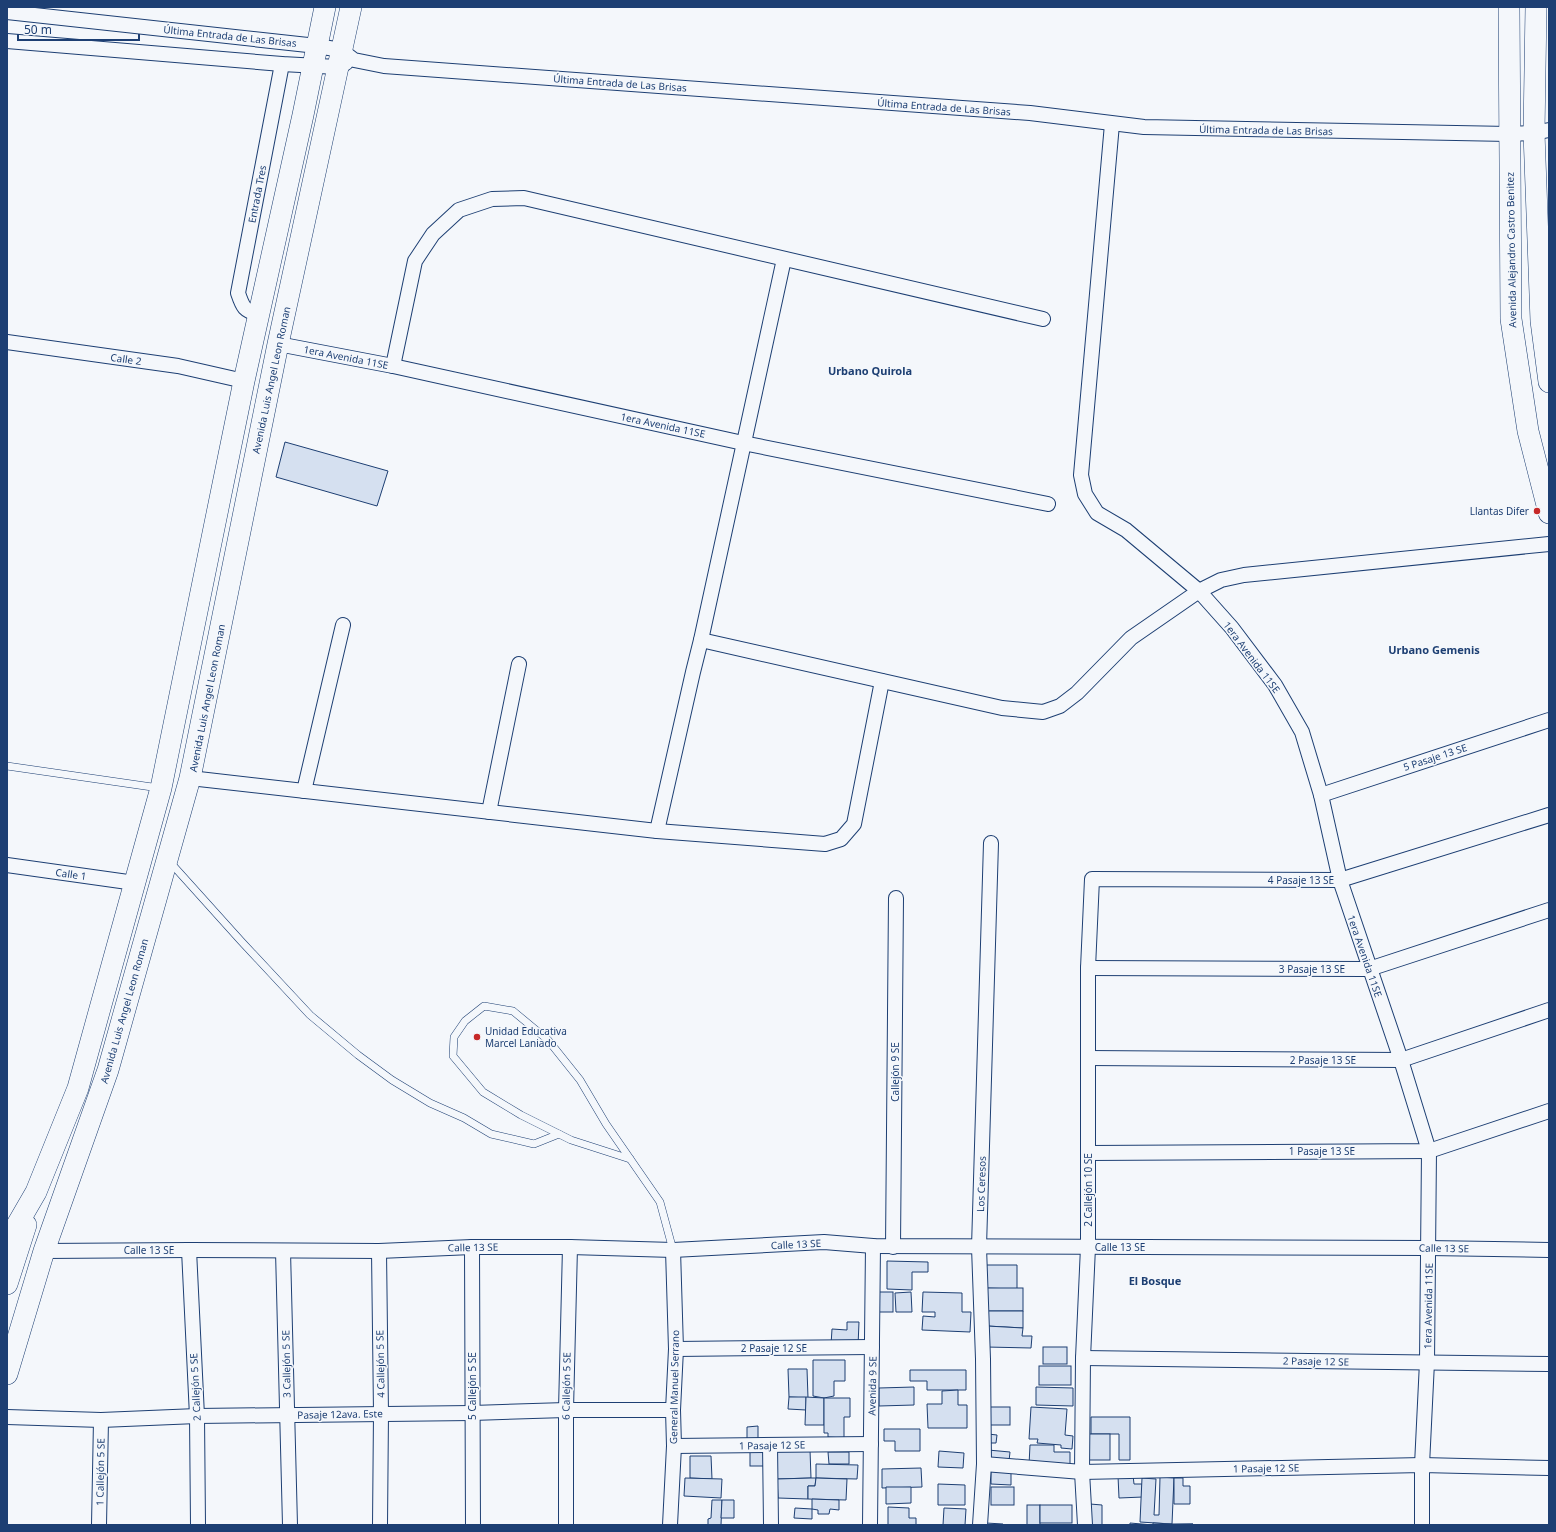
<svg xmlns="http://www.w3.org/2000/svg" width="1556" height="1532" font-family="'Noto Sans',sans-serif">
	<rect width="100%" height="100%" fill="#f4f7fb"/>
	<g fill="#d5e0f0" stroke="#1d3f73">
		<path d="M285,442L388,471L377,506L276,477Z"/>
		<path d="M887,1261L928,1262V1272H912V1290L887,1289Z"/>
		<path d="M984,1265H1017V1289L984,1288Z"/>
		<rect x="987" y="1288" width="36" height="23"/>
		<rect x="878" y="1292" width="15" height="20"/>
		<path d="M911,1292L912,1312H896L895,1293Z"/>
		<path d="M923,1292L962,1293V1312H971L970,1332L922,1330L923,1316L935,1317V1312H922Z"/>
		<path d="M987,1311H1023V1328L987,1326Z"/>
		<path d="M847,1322H859L858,1346L831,1345L832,1329L847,1330Z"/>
		<path d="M987,1326L1023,1328L1022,1336H1032L1031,1348L986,1347Z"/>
		<rect x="1043" y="1347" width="24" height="17"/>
		<path d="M813,1360H845V1381H834V1396L824,1398L813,1396Z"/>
		<rect x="1039" y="1366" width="32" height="19"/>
		<path d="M788,1369H807L808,1398L789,1397Z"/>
		<path d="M910,1370H966V1390H927V1381H910Z"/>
		<path d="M914,1387V1405L879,1406V1388Z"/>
		<path d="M1036,1387L1073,1388V1406L1036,1405Z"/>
		<path d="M958,1390V1405H967V1428H928L927,1404H942V1391Z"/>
		<path d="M789,1397H806V1410L788,1409Z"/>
		<path d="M806,1397L824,1398V1425H805Z"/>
		<path d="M824,1398H850V1417H844V1438L828,1437V1433H824Z"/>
		<rect x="990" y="1407" width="20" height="18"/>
		<path d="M1031,1407L1067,1409L1065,1435L1073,1436L1072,1449L1061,1448V1445L1037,1443L1038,1439H1029Z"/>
		<path d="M1091,1417H1130V1460H1119V1434H1091Z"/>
		<path d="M758,1426V1439H747V1427Z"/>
		<path d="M884,1429H920V1451H895V1441H884Z"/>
		<path d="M988,1434L997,1435L996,1443H987Z"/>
		<rect x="1086" y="1434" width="24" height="26"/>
		<path d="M1030,1445H1054V1452H1070V1467L1029,1465Z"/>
		<rect x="750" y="1450" width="14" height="16"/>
		<path d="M810,1450L811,1478L777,1479L776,1451Z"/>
		<path d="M988,1450L1010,1452L1009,1461L987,1463Z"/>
		<path d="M939,1451L964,1453L963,1468L938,1467Z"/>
		<path d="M828,1452H849V1464H829Z"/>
		<path d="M690,1456H711L712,1479L690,1478Z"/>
		<path d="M816,1464L858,1465L857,1479L816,1478Z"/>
		<path d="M921,1468L922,1487L882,1488V1469Z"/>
		<path d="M991,1468H1011V1485L991,1484Z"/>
		<path d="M1133,1475L1134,1484H1142L1143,1497L1119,1498L1118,1476Z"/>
		<path d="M1160,1477L1174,1478L1172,1524L1140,1522L1142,1478L1156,1479L1154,1515H1159Z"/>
		<path d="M685,1478L722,1479L721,1498L684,1496Z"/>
		<path d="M811,1478H816L815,1486H808V1499L778,1498L777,1479Z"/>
		<path d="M816,1478L847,1479L846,1500L808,1499V1486H815Z"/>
		<path d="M1174,1478H1183V1486H1190V1504H1174Z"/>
		<path d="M938,1484L965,1485V1505H938Z"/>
		<path d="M886,1487H911V1503L886,1504Z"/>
		<rect x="991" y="1487" width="23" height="18"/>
		<path d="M812,1499L839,1500V1510L830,1509L829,1514H818V1510L812,1509Z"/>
		<path d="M712,1500H722L721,1525H708V1519L711,1518Z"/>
		<path d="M722,1500H734V1518H721Z"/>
		<path d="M1090,1504L1102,1505V1525H1090Z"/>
		<rect x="1027" y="1505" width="13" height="20"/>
		<rect x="1040" y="1505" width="32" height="18"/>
		<path d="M888,1507L909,1508V1518H916V1525H888Z"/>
		<path d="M795,1508L812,1509V1519L794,1518Z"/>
		<path d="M944,1508L966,1509L965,1525H943Z"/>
		<path d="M986,1523L1003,1524V1525H986Z"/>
		<path d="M1130,1523L1153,1525H1130Z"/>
		<path d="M1153,1523L1172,1524H1193L1153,1525Z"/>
	</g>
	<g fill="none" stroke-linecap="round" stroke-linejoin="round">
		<defs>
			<g id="service">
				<path d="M7,766L159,788"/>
				<path d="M169,861L241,941L310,1015L358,1055L392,1080L430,1103L464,1118L491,1134L534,1144L559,1134L571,1140L630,1159"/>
				<path d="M559,1134L521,1115L483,1092L453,1056L454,1037L465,1021L484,1006L513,1011L548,1040L580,1080L606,1124L660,1202L673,1250"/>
			</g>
			<g id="minor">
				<path d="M7,12L317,46L341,50L354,60L384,66L1030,113L1144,127L1509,134L1534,133L1549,130"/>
				<path d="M7,41L282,64L337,67L346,63"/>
				<path d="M1112,124L1081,475L1085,494L1097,513L1126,530L1199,591L1232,628L1275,685L1302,732L1321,795L1340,880L1401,1060L1429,1151L1427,1362L1422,1465V1525"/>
				<path d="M259,315C244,310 243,308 238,293L282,64"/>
				<path d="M7,342L178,366L244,381"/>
				<path d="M278,344L393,366L743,443L1048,504"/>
				<path d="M393,366L415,261L433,234L459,210L492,199L524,198L1043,319"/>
				<path d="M701,640L1002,708L1043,712L1060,706L1077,693L1131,638L1199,591L1221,580L1244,575L1549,544"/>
				<path d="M190,778L657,831L825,844L841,839L854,824L882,681"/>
				<path d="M304,791L343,625"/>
				<path d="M1321,795L1549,720"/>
				<path d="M489,812L519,664"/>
				<path d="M657,831L693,672L701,640L784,259"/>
				<path d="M7,865L135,883"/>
				<path d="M1088,968L1369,969L1549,910"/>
				<path d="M1088,1058L1401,1060L1549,1010"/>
				<path d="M1089,1153L1429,1151L1549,1111"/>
				<path d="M472,1247L473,1525"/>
				<path d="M893,1247L896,898"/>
				<path d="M189,1250L197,1416L198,1525"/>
				<path d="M44,1251L189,1250L379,1251L472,1247H570L673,1250L824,1242L873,1246L1428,1248L1549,1250"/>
				<path d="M283,1251L290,1525"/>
				<path d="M379,1251L381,1413L380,1525"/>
				<path d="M676,1349L872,1347"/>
				<path d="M1083,1358L1549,1364"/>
				<path d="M7,1417L101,1420L197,1416L472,1413L566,1410H673"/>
				<path d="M770,1445L771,1525"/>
				<path d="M674,1446L871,1444"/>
				<path d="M984,1464L1082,1472L1422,1465L1549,1468"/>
				<path d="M99,1525L101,1420"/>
				<path d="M566,1525V1410L570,1247"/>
				<path d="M670,1525L674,1446L673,1410L676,1349L673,1250"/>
				<path d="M870,1525L873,1246"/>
				<path d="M980,1525L984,1464L983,1359L979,1247L991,843"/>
				<path d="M1085,1525L1082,1472L1083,1358L1088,1247V968L1092,879L1340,880L1549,815"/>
			</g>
			<g id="secondary">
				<path d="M1509,7L1511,319L1528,431L1549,513"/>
				<path d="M1536,7L1534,133L1541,321L1549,382"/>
				<path d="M7,1242L36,1192L78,1088L161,788L244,381L303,115L325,7"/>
				<path d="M7,1284L26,1225"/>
				<path d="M7,1374L44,1251L108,1070L190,778L278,344L351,7"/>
			</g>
		</defs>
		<use href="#service" stroke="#1d3f73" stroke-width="8"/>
		<use href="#minor" stroke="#1d3f73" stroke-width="16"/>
		<use href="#secondary" stroke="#1d3f73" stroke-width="22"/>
		<use href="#service" stroke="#f4f7fb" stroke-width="7"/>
		<use href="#minor" stroke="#f4f7fb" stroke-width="14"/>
		<use href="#secondary" stroke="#f4f7fb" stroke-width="21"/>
	</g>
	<g fill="#c62828" stroke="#f4f7fb" stroke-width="1.5">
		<circle cx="1537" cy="511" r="4"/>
		<circle cx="477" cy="1037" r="4"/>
	</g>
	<g text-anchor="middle" stroke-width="3" stroke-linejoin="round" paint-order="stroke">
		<g font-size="10" fill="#1d3f73" stroke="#f4f7fb">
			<text transform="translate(230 36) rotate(6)" y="4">Última Entrada de Las Brisas</text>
			<text transform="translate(620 83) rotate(4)" y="4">Última Entrada de Las Brisas</text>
			<text transform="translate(944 107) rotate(4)" y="4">Última Entrada de Las Brisas</text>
			<text transform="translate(1266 130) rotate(1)" y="4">Última Entrada de Las Brisas</text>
			<text transform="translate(257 194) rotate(-79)" y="4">Entrada Tres</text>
			<text transform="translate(1511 250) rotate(-91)" y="4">Avenida Alejandro Castro Benitez</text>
			<text transform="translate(346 357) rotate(11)" y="4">1era Avenida 11SE</text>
			<text transform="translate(126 359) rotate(8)" y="4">Calle 2</text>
			<text transform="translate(271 380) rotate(-78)" y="4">Avenida Luis Angel Leon Roman</text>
			<text transform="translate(663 425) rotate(12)" y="4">1era Avenida 11SE</text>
			<text transform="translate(1252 657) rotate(53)" y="4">1era Avenida 11SE</text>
			<text transform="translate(207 698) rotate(-79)" y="4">Avenida Luis Angel Leon Roman</text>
			<text transform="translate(1435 757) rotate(-18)" y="4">5 Pasaje 13 SE</text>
			<text transform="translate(71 874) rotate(8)" y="4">Calle 1</text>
			<text x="1301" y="884">4 Pasaje 13 SE</text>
			<text transform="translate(1365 956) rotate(71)" y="4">1era Avenida 11SE</text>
			<text x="1312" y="973">3 Pasaje 13 SE</text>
			<text transform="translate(124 1011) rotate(-74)" y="4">Avenida Luis Angel Leon Roman</text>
			<text x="1323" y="1064">2 Pasaje 13 SE</text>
			<text transform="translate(895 1072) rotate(-90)" y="4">Callejón 9 SE</text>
			<text x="1322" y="1155">1 Pasaje 13 SE</text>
			<text transform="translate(981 1184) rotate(-88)" y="4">Los Ceresos</text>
			<text transform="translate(1088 1190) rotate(-90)" y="4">2 Callejón 10 SE</text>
			<text transform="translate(796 1244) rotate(-3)" y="4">Calle 13 SE</text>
			<text transform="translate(473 1247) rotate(-1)" y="4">Calle 13 SE</text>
			<text x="1120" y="1251">Calle 13 SE</text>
			<text transform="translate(1444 1248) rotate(1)" y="4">Calle 13 SE</text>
			<text x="149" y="1254">Calle 13 SE</text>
			<text transform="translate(1428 1306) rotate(-89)" y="4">1era Avenida 11SE</text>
			<text x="774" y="1352">2 Pasaje 12 SE</text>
			<text transform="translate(1316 1361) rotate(1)" y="4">2 Pasaje 12 SE</text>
			<text transform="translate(286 1364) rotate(-91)" y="4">3 Callejón 5 SE</text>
			<text transform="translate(380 1364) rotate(-91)" y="4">4 Callejón 5 SE</text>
			<text transform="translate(472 1386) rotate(-90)" y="4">5 Callejón 5 SE</text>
			<text transform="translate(566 1386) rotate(-89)" y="4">6 Callejón 5 SE</text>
			<text transform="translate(872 1386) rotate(-89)" y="4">Avenida 9 SE</text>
			<text transform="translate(195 1387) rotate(-93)" y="4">2 Callejón 5 SE</text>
			<text transform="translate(674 1387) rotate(-89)" y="4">General Manuel Serrano</text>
			<text transform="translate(340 1414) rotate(-1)" y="4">Pasaje 12ava. Este</text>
			<text transform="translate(772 1445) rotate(-1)" y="4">1 Pasaje 12 SE</text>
			<text transform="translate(1266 1468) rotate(-1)" y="4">1 Pasaje 12 SE</text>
			<text transform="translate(100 1472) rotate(-89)" y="4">1 Callejón 5 SE</text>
		</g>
		<g font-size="10" fill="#1d3f73" stroke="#f4f7fb" text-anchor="end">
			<text x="1529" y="515">Llantas Difer</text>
			<text x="485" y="1035" text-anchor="start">Unidad Educativa<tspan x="485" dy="12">Marcel Laniado</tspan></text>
		</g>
		<g font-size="11" font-weight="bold" fill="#1d3f73" stroke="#f4f7fb">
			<text x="870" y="375">Urbano Quirola</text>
			<text x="1434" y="654">Urbano Gemenis</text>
			<text x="1155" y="1285">El Bosque</text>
		</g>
	</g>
	<rect width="1556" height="1532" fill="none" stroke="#1d3f73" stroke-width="16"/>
	<path d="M18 34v6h121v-6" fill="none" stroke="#1d3f73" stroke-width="2"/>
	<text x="24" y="34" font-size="12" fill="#1d3f73" stroke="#f4f7fb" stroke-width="3" paint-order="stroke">50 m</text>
</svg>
